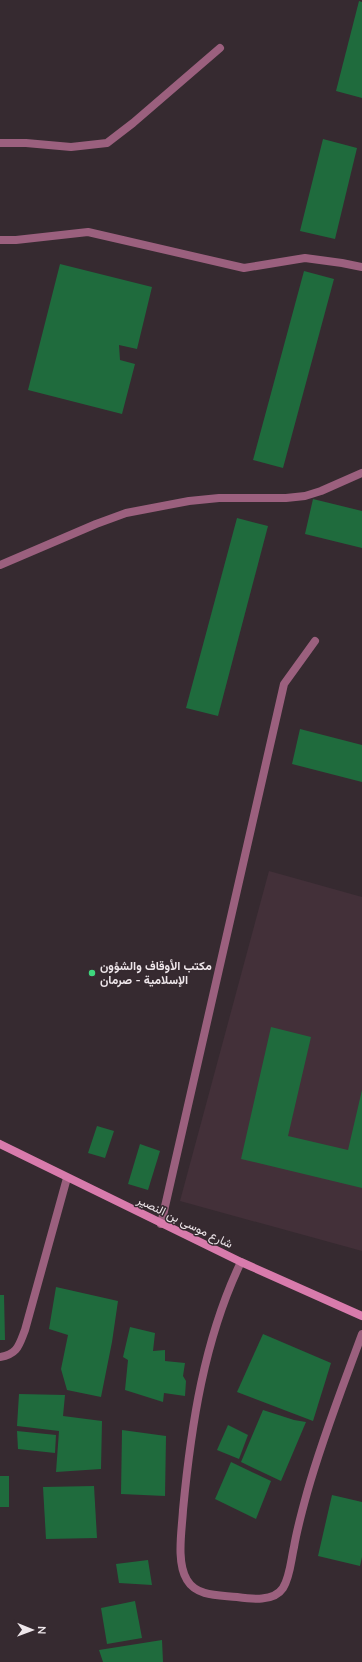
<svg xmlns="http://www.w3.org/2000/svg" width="362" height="1662" font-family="'Nunito Sans',Vazirmatn,sans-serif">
	<rect width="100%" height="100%" fill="#362a30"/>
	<path fill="#433039" d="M269,871L362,897V1251L180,1201Z"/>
	<g fill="#1f6b3d">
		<path d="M359,1L362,2V98L336,91Z"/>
		<path d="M323,139L357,148L335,239L300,231Z"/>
		<path d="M60,264L152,287L137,349L119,345L120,360L135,364L122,414L28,390Z"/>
		<path d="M304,271L334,279L283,468L253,460Z"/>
		<path d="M313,499L362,511V548L305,534Z"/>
		<path d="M237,518L268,526L218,716L186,708Z"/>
		<path d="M300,729L362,745V782L292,764Z"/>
		<path d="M271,1027L311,1037L288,1136L348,1150L362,1090V1188L241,1159Z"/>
		<path d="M97,1126L114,1131L105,1158L88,1153Z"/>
		<path d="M140,1144L160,1151L148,1190L128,1184Z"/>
		<path d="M56,1287L118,1301L112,1342L101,1397L67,1390L61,1369L68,1335L49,1329Z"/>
		<path d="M0,1295H4L5,1340H0Z"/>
		<path d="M130,1327L155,1333L153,1351L165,1350V1361L185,1363L183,1376L186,1381L185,1396L164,1393L163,1402L125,1390L128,1360L123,1357Z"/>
		<path d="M263,1334L331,1363L313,1421L237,1392Z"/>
		<path d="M19,1394L65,1395L63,1416L102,1421L101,1469L56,1472L59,1431L17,1426Z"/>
		<path d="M263,1410L294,1420L306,1422L281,1481L241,1462Z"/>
		<path d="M228,1425L248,1435L239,1459L217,1450Z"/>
		<path d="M122,1430L166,1436L165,1496L121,1494Z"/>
		<path d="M17,1431L56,1435L55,1453L18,1449Z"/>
		<path d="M231,1462L271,1481L256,1519L215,1499Z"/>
		<rect x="0" y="1476" width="9" height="31"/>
		<path d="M94,1486L97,1538L46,1539L43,1487Z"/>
		<path d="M332,1495L362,1502V1557L360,1566L318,1556Z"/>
		<path d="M148,1560L152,1585L119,1583L116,1564Z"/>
		<path d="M135,1601L142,1638L107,1644L101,1608Z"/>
		<path d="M162,1640L163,1662H103L99,1650Z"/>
	</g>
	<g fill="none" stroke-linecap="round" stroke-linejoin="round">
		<g stroke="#9b607e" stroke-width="8">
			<path d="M0,143H26L71,147L107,143L133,123L220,48"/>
			<path d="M0,240H16L88,232L244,268L305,258L342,263L362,267"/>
			<path d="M0,565L96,524L126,513L189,501L219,498H286L305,496L321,491L362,473"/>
			<path d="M161,1224L284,684L315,641"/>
			<path d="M241,1262C204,1339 191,1426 183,1510C182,1530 176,1562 187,1580C197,1597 220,1595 237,1597C251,1599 274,1602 283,1588C290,1577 291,1560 294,1547C297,1529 302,1511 307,1493C322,1439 343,1386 362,1334"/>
			<path d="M0,1357C18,1354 19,1345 25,1330L67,1178"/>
		</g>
		<path stroke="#d87bac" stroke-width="8" d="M0,1144L241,1262L362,1316"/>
	</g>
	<circle fill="#3ed77d" stroke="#362a30" stroke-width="1.5" cx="92" cy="973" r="4"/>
	<g text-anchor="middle" stroke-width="3" stroke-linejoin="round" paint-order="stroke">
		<g font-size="12" font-weight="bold" fill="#efe7eb" stroke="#362a30" text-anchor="start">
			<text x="100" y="970">مكتب الأوقاف والشؤون<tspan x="100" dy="14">الإسلامية - صرمان</tspan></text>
		</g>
		<g font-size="12" fill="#efe7eb" stroke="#362a30">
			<text transform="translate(185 1222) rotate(26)" y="4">شارع موسى بن النصير</text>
		</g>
	</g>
	<g transform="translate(32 1630) rotate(91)" stroke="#362a30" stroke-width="3" paint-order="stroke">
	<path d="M0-3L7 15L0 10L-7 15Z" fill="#efe7eb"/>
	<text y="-6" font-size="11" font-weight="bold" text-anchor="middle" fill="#efe7eb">N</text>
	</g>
</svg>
